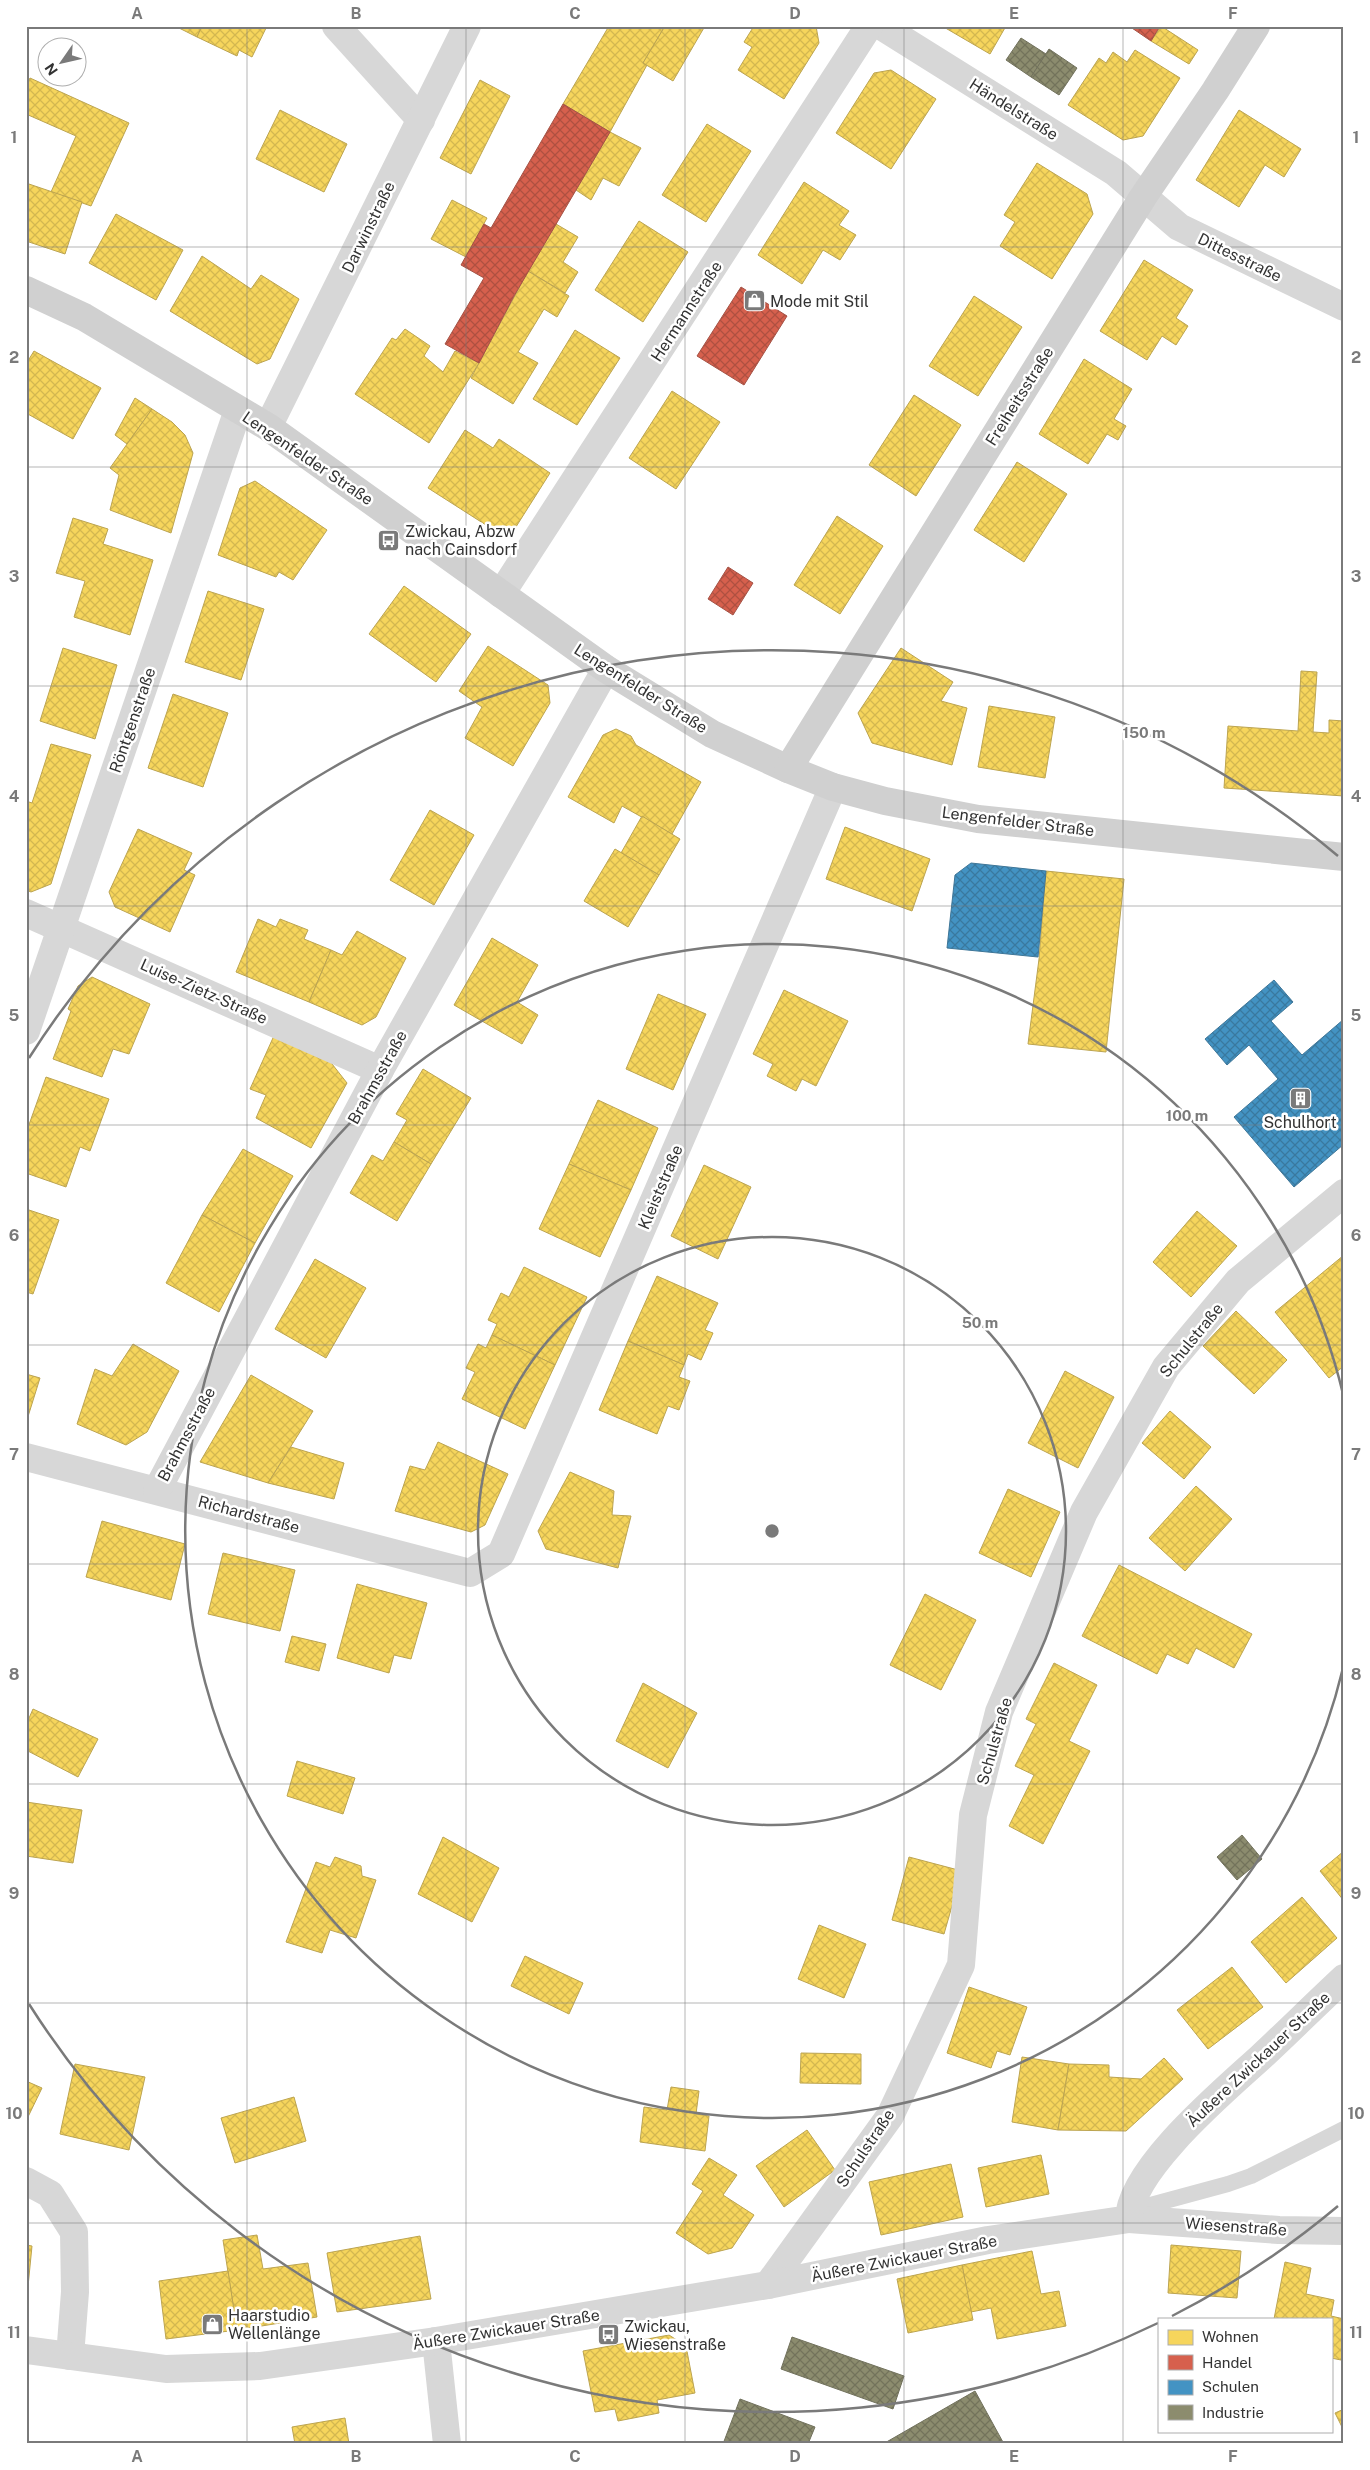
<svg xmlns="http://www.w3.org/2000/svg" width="1370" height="2470" font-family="'Public Sans',sans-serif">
	<defs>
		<pattern id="homes-cross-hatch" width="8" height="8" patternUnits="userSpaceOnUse" patternTransform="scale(1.25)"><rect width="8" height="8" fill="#f6d55c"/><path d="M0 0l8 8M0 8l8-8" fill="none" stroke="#d3b750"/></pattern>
		<pattern id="shops-cross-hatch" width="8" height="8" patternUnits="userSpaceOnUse" patternTransform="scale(1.25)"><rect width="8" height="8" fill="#d6604d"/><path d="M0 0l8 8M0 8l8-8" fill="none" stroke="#ae5041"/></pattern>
		<pattern id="schools-cross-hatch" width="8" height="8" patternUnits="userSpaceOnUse" patternTransform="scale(1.25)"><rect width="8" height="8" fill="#4393c3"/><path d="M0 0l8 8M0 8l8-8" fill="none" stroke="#39799f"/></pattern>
		<pattern id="industry-cross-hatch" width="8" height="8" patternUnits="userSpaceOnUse" patternTransform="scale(1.25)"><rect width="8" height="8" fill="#8c8c6e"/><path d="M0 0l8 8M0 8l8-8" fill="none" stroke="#73735b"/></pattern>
	</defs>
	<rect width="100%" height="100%" fill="#fff"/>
	<g fill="url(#homes-cross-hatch)" stroke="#bca450">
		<path d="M175,26H202L197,37Z"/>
		<path d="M202,26H267L252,57L239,50L237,56L197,37Z"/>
		<path d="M609,26H665L643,63L647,65L610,132L563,104Z"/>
		<path d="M665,26H705L673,81L643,63Z"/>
		<path d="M754,26H816L819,43L784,99L738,70L752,47L744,42Z"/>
		<path d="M942,26H1006L990,54Z"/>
		<path d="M1161,26L1198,50L1189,64L1151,41Z"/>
		<path d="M1135,50L1180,78L1143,136L1123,140L1068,105L1099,58L1106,63L1113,52L1127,62Z"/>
		<path d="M891,70L936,99L891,169L836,133L874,73Z"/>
		<path d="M30,78L129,123L91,206L51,192L76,136L26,114V86Z"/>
		<path d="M480,80L510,96L471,174L440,158Z"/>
		<path d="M280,110L347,144L324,192L256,159Z"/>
		<path d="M1239,110L1301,149L1284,177L1265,165L1239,207L1196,180Z"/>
		<path d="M707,124L751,151L706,222L662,195Z"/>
		<path d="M610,132L641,148L619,186L603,178L591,200L576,190Z"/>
		<path d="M1037,163L1087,194L1093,214L1052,279L1000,246L1015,222L1004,215Z"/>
		<path d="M804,182L849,211L839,225L856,235L840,260L823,250L802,284L758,255Z"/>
		<path d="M26,183L82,202L65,254L26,241Z"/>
		<path d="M452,200L487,218L466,257L431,239Z"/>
		<path d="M116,214L183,250L156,300L89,263Z"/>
		<path d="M639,221L688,252L643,322L595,290Z"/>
		<path d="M556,224L578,237L563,262L578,272L565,293L528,271Z"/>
		<path d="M202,256L251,289L261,275L299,299L270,359L257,364L170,311Z"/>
		<path d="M1144,260L1193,290L1176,318L1188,326L1176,345L1162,336L1147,360L1100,331Z"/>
		<path d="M528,271L569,296L557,317L544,309L518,352L538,363L513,404L471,378Z"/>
		<path d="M974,296L1022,327L978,396L929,366Z"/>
		<path d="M405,329L430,346L424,356L443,372L455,351L479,363L429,443L355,394L392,338L396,340Z"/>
		<path d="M575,330L620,358L577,425L533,399Z"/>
		<path d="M34,351L101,388L73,439L26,413V364Z"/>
		<path d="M1084,359L1132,389L1114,419L1126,426L1118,440L1107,434L1088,464L1039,434Z"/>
		<path d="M672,391L720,422L676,489L629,458Z"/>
		<path d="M914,395L961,425L916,496L869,465Z"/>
		<path d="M135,398L152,409L127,444L115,435Z"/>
		<path d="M152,409L172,422L185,435L193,453L171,533L110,510L119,475L110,468Z"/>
		<path d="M465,430L493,448L499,439L550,473L514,530L500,534L428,488Z"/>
		<path d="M1017,462L1067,494L1024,562L974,530Z"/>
		<path d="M255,481L327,530L293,580L279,572L276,577L218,555L240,488Z"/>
		<path d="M837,516L883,546L840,614L794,585Z"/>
		<path d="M73,518L108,529L103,544L153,560L130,635L74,617L85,581L56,573Z"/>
		<path d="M404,586L471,634L436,682L369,634Z"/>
		<path d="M208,591L264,609L241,680L185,662Z"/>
		<path d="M488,646L548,685L550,703L513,766L465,738L482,707L459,691Z"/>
		<path d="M63,648L117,665L95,739L40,721Z"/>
		<path d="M901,648L953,682L941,701L967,708L952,765L872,743L858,713Z"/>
		<path d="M1301,671L1317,672L1313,732L1329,733V720L1344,721V796L1224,788L1228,726L1298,731Z"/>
		<path d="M173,694L228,713L203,787L148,768Z"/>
		<path d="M989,706L1055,717L1045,778L978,767Z"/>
		<path d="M616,729L631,736L636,745L701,782L672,834L622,806L614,823L568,797L603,735Z"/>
		<path d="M51,744L91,755L51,884L31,892L26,890V801L32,803Z"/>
		<path d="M430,810L474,835L434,905L390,880Z"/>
		<path d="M642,816L680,839L659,875L621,853Z"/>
		<path d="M845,827L930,859L912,911L826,879Z"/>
		<path d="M138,829L192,853L184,870L195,875L170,932L115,907L109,892Z"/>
		<path d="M615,849L659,875L628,927L584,901Z"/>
		<path d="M1046,871L1124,879L1106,1052L1028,1044L1039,959Z"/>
		<path d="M258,919L276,927L280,919L308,930L304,939L331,950L309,1002L236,972Z"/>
		<path d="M357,931L406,958L376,1017L362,1025L309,1002L331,950L342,955Z"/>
		<path d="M492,938L538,965L517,1002L538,1015L522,1044L454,1005Z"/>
		<path d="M92,977L150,1004L129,1054L113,1049L102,1077L53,1059L71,1011L68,1009L78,986Z"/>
		<path d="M784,990L848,1021L816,1086L802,1079L796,1091L767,1076L773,1064L753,1054Z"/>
		<path d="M658,994L706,1014L673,1090L626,1069Z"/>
		<path d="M277,1029L325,1055L347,1083L311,1148L256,1118L266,1095L250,1089Z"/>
		<path d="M423,1069L471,1098L431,1164L394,1142L407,1120L396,1114Z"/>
		<path d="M46,1077L109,1099L90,1151L80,1147L66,1187L26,1173V1133Z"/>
		<path d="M598,1100L658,1128L631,1190L569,1164Z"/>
		<path d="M394,1142L431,1164L397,1221L350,1193L372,1155L383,1161Z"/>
		<path d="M243,1149L293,1176L255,1243L202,1215Z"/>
		<path d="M569,1164L631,1190L600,1257L539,1229Z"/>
		<path d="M704,1165L751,1187L718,1259L671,1236Z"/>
		<path d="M26,1209L59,1220L33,1294L26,1292Z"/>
		<path d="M1197,1211L1237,1246L1191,1297L1153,1262Z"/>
		<path d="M202,1215L255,1243L219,1312L166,1283Z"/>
		<path d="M1344,1255V1366L1329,1378L1275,1312Z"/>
		<path d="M315,1259L366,1288L326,1358L275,1329Z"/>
		<path d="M524,1267L587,1297L555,1365L492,1335L497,1324L488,1320L501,1293L509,1297Z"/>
		<path d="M657,1276L718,1303L705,1330L713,1333L701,1360L688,1354L684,1365L628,1341Z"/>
		<path d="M1236,1311L1287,1360L1254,1394L1203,1346Z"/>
		<path d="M492,1335L555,1365L525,1429L462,1399L475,1372L466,1368L478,1344L486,1348Z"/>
		<path d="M628,1341L684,1365L679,1377L690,1381L679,1410L668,1406L657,1434L599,1410Z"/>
		<path d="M133,1344L179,1371L147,1432L126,1445L77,1424L95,1369L112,1376Z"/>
		<path d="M1065,1371L1114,1397L1078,1468L1028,1443Z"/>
		<path d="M26,1374L40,1378L26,1423Z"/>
		<path d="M251,1375L313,1411L268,1483L200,1462Z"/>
		<path d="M1170,1411L1211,1447L1184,1479L1142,1443Z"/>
		<path d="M438,1442L508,1474L485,1525L471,1532L395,1511L410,1466L425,1470Z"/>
		<path d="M291,1447L344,1463L334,1499L268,1483Z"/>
		<path d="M570,1472L614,1491L612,1515L631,1516L618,1568L546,1549L538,1531Z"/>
		<path d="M1196,1486L1232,1519L1185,1571L1149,1538Z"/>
		<path d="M1008,1489L1060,1512L1031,1577L979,1553Z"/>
		<path d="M102,1521L185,1544L171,1600L86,1577Z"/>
		<path d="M223,1553L295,1570L280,1631L208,1614Z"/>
		<path d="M1119,1565L1252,1634L1234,1668L1196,1648L1188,1664L1167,1654L1157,1674L1082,1636Z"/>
		<path d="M357,1584L427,1603L411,1659L394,1655L389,1673L337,1658Z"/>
		<path d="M925,1594L976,1620L941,1690L890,1665Z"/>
		<path d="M292,1636L326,1644L319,1671L285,1662Z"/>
		<path d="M1054,1663L1097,1685L1069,1741L1090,1751L1043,1844L1009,1826L1034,1775L1015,1766L1036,1724L1026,1719Z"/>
		<path d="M643,1683L697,1713L668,1768L616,1741Z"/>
		<path d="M33,1709L98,1739L78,1777L26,1750V1725Z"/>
		<path d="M297,1761L355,1778L343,1814L287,1796Z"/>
		<path d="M26,1802L82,1810L73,1863L26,1856Z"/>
		<path d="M443,1837L499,1868L472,1922L418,1894Z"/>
		<path d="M1344,1851V1901L1320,1871Z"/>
		<path d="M335,1857L361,1866L362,1876L376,1880L356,1938L330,1930L322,1953L286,1942L316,1862L330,1867Z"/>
		<path d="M909,1857L962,1871L944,1934L892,1920Z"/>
		<path d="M1302,1897L1337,1938L1286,1983L1251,1942Z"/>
		<path d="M819,1925L866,1944L844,1998L798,1979Z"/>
		<path d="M525,1956L583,1983L569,2014L511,1986Z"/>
		<path d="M1232,1967L1263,2007L1208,2049L1177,2010Z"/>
		<path d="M969,1987L1027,2007L1010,2055L997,2051L991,2068L947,2053Z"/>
		<path d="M801,2053L861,2054V2084L800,2083Z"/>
		<path d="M1022,2057L1069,2064L1058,2130L1012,2122Z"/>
		<path d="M1164,2058L1183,2079L1126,2131L1058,2130L1069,2064L1109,2065V2077L1141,2079Z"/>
		<path d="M75,2064L145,2077L129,2150L60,2134Z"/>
		<path d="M26,2081L42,2088L26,2121Z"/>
		<path d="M671,2087L699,2091L696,2114L709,2116L705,2151L640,2142L644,2107L667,2110Z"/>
		<path d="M294,2097L306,2141L235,2163L221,2118Z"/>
		<path d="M807,2130L835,2170L784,2207L756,2166Z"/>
		<path d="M1041,2155L1049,2194L986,2207L978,2168Z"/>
		<path d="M709,2158L737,2175L723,2195L754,2215L732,2248L708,2254L676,2233L703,2191L692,2184Z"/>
		<path d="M951,2164L963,2217L881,2235L869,2182Z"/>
		<path d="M257,2235L263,2269L308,2263L317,2317L237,2330L223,2240Z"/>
		<path d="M420,2236L431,2299L337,2312L327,2253Z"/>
		<path d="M26,2245L32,2246L26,2307Z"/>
		<path d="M1171,2245L1241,2251L1237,2298L1168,2293Z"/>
		<path d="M1032,2251L1041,2294L1059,2291L1066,2326L997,2339L991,2308L971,2312L962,2265Z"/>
		<path d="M1285,2262L1311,2268L1306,2294L1334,2300L1331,2316L1344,2319V2345L1341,2360L1331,2358V2319H1274Z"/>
		<path d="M962,2265L973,2320L908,2333L897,2279Z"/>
		<path d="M228,2271L237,2330L166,2339L159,2281Z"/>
		<path d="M669,2335L686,2346L695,2393L657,2400L659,2413L618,2421L615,2409L595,2412L583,2351Z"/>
		<path d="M1344,2409V2431L1335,2413Z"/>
		<path d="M345,2418L349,2444H295L292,2427Z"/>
	</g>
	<g fill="url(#shops-cross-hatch)" stroke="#a55245">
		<path d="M1129,26H1160L1151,41Z"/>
		<path d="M563,104L610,132L514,296L479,363L445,344L484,278L461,265L484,224L491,228Z"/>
		<path d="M741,287L787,316L744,385L697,356Z"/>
		<path d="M728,567L753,583L733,615L708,599Z"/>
	</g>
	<g fill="url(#schools-cross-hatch)" stroke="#3e7698">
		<path d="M971,863L1046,871L1038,957L947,948L955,875Z"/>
		<path d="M1274,980L1293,1002L1271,1021L1302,1055L1344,1019V1144L1294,1187L1234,1117L1278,1079L1249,1045L1227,1065L1205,1039Z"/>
	</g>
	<g fill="url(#industry-cross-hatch)" stroke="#71715c">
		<path d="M1021,38L1046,54L1031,77L1006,60Z"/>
		<path d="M1049,49L1077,68L1059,95L1031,77Z"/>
		<path d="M1242,1835L1262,1859L1237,1880L1217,1857Z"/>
		<path d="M792,2337L904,2376L893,2409L781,2369Z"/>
		<path d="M975,2391L1004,2444H883Z"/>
		<path d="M740,2399L815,2427L808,2444H723Z"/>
	</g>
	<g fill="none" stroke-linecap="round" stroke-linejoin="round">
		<path stroke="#d7d7d7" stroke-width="16" d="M1129,2219L1133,2212L1143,2207L1228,2184L1251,2176L1344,2129"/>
		<g stroke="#d7d7d7" stroke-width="28">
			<path d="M336,26L421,120"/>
			<path d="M881,26L1116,173L1179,227L1344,307"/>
			<path d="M268,427L467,26"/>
			<path d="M501,594L869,26"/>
			<path d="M26,913L380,1070"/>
			<path d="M26,1031L238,410"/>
			<path d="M26,1457L470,1573L501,1554L833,787"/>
			<path d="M157,1490L380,1070L606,669"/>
			<path d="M26,2181L50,2194L74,2232L75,2292L70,2356"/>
			<path d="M1129,2219L1279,2230L1344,2231"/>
			<path d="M768,2285L890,2116L961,1965L973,1815L999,1712L1084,1512L1166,1367L1238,1281L1344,1193"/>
			<path d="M436,2341L447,2444"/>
			<path d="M26,2350L166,2369L260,2366L436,2341L768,2285L988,2240L1129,2219C1129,2170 1226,2089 1261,2057C1289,2031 1316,2004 1344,1978"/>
		</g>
		<g stroke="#d0d0d0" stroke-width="28">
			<path d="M26,290L84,317L268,427L606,669L712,734L788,769L833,787L885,801L978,819L1344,857"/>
			<path d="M788,769L1143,197L1215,91L1256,26"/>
		</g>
	</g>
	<path fill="none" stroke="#7a7a7a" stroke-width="1" stroke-opacity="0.55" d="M247,26V2444M466,26V2444M685,26V2444M904,26V2444M1123,26V2444M26,247H1344M26,467H1344M26,686H1344M26,906H1344M26,1125H1344M26,1345H1344M26,1564H1344M26,1784H1344M26,2003H1344M26,2223H1344"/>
	<g fill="none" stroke="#7a7a7a" stroke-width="2.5">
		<circle cx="772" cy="1531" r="294"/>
		<path d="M1343 1668A587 587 0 1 1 1343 1394"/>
		<path d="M1338 2206A881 881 0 0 1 1172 2316M1158 2323A881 881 0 0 1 29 2004M29 1058A881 881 0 0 1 1338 856"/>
	</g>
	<defs>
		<symbol id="shop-square" viewBox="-11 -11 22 22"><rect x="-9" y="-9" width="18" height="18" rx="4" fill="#7a7a7a" stroke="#fff"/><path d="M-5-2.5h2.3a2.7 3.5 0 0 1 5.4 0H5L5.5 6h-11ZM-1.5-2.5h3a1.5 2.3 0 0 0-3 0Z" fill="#fff"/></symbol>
		<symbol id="bus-square" viewBox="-11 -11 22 22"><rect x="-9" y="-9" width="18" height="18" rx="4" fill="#7a7a7a" stroke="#fff"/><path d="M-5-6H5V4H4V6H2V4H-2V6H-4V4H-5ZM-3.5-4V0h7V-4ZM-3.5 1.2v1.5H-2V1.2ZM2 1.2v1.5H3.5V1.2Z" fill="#fff"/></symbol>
		<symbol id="building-square" viewBox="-11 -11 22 22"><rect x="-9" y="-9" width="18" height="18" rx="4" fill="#7a7a7a" stroke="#fff"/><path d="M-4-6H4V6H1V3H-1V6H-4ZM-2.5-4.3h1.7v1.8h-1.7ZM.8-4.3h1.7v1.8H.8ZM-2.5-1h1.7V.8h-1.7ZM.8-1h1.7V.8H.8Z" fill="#fff"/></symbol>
	</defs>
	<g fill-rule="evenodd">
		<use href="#shop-square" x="742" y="288" width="25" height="25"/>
		<use href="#bus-square" x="376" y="528" width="25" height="25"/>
		<use href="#building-square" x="1288" y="1086" width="25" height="25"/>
		<use href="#shop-square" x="200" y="2312" width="25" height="25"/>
		<use href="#bus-square" x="596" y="2322" width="25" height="25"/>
	</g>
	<g text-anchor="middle" stroke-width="5" stroke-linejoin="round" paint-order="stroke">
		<g font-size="16" fill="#333" stroke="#fff">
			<text transform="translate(1014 109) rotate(32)" y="6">Händelstraße</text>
			<text transform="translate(368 227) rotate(-64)" y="6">Darwinstraße</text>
			<text transform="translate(1240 257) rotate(26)" y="6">Dittesstraße</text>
			<text transform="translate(686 311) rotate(-57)" y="6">Hermannstraße</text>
			<text transform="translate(1019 396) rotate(-58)" y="6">Freiheitsstraße</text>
			<text transform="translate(308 458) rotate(34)" y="6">Lengenfelder Straße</text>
			<text transform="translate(641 688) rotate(32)" y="6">Lengenfelder Straße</text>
			<text transform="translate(132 720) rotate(-71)" y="6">Röntgenstraße</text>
			<text transform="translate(1018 821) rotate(7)" y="6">Lengenfelder Straße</text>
			<text transform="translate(204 991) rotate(24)" y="6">Luise-Zietz-Straße</text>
			<text transform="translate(377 1077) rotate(-61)" y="6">Brahmsstraße</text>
			<text transform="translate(660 1187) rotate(-67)" y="6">Kleiststraße</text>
			<text transform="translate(1191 1340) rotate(-51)" y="6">Schulstraße</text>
			<text transform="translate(186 1434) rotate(-62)" y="6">Brahmsstraße</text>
			<text transform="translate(249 1514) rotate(15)" y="6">Richardstraße</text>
			<text transform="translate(994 1741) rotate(-74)" y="6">Schulstraße</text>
			<text transform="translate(1258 2059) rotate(-43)" y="6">Äußere Zwickauer Straße</text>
			<text transform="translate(865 2148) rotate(-56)" y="6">Schulstraße</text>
			<text transform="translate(1236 2226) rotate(4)" y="6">Wiesenstraße</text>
			<text transform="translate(904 2258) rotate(-11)" y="6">Äußere Zwickauer Straße</text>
			<text transform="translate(506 2329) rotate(-9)" y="6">Äußere Zwickauer Straße</text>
		</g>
		<g font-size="16" fill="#333" stroke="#fff" text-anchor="start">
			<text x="770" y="307">Mode mit Stil</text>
			<text x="405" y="537">Zwickau, Abzw<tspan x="405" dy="18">nach Cainsdorf</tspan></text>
			<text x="1300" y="1128" text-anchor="middle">Schulhort</text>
			<text x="228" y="2321">Haarstudio<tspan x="228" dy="18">Wellenlänge</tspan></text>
			<text x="624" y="2332">Zwickau,<tspan x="624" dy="18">Wiesenstraße</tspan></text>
		</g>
	</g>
	<circle cx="772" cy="1531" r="8" fill="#7a7a7a" stroke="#fff" stroke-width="2.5"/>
	<g font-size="15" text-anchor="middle" font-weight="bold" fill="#7a7a7a" stroke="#fff" stroke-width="5" stroke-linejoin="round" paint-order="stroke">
		<text x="1144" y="738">150 m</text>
		<text x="1187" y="1121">100 m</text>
		<text x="980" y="1328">50 m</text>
	</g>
	<rect width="1370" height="2470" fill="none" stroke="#ffffff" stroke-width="55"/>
	<rect x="1158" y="2318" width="175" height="115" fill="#ffffff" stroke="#adadad"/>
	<rect x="1168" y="2330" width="25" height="15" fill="#f6d55c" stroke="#adadad"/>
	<text x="1202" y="2342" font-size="15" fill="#333333">Wohnen</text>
	<rect x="1168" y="2355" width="25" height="15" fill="#d6604d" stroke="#adadad"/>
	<text x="1202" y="2368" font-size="15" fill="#333333">Handel</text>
	<rect x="1168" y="2380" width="25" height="15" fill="#4393c3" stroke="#adadad"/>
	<text x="1202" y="2392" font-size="15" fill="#333333">Schulen</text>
	<rect x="1168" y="2405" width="25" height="15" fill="#8c8c6e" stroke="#adadad"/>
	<text x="1202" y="2418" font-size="15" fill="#333333">Industrie</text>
	<g transform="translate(62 62) rotate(236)"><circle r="24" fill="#ffffff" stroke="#adadad"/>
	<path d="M0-4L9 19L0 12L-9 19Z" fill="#7a7a7a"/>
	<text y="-8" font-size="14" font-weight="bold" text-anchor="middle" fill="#333333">N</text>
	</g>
	<rect x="28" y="28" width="1314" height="2414" fill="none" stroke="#7a7a7a" stroke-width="2"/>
	<g font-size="16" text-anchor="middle" font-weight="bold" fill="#7a7a7a">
		<text x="137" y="19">A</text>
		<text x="356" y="19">B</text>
		<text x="575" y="19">C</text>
		<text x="795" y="19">D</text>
		<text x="1014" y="19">E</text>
		<text x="1233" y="19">F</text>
		<text x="14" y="143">1</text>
		<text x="1356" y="143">1</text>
		<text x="14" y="363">2</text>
		<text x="1356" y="363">2</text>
		<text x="14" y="582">3</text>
		<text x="1356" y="582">3</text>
		<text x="14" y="802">4</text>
		<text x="1356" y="802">4</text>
		<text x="14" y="1021">5</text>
		<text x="1356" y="1021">5</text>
		<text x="14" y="1241">6</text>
		<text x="1356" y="1241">6</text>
		<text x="14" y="1460">7</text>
		<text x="1356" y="1460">7</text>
		<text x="14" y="1680">8</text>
		<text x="1356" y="1680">8</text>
		<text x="14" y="1899">9</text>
		<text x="1356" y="1899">9</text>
		<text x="14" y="2119">10</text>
		<text x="1356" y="2119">10</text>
		<text x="14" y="2338">11</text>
		<text x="1356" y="2338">11</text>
		<text x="137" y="2462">A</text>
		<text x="356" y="2462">B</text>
		<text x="575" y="2462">C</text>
		<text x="795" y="2462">D</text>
		<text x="1014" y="2462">E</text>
		<text x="1233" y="2462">F</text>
	</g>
</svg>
